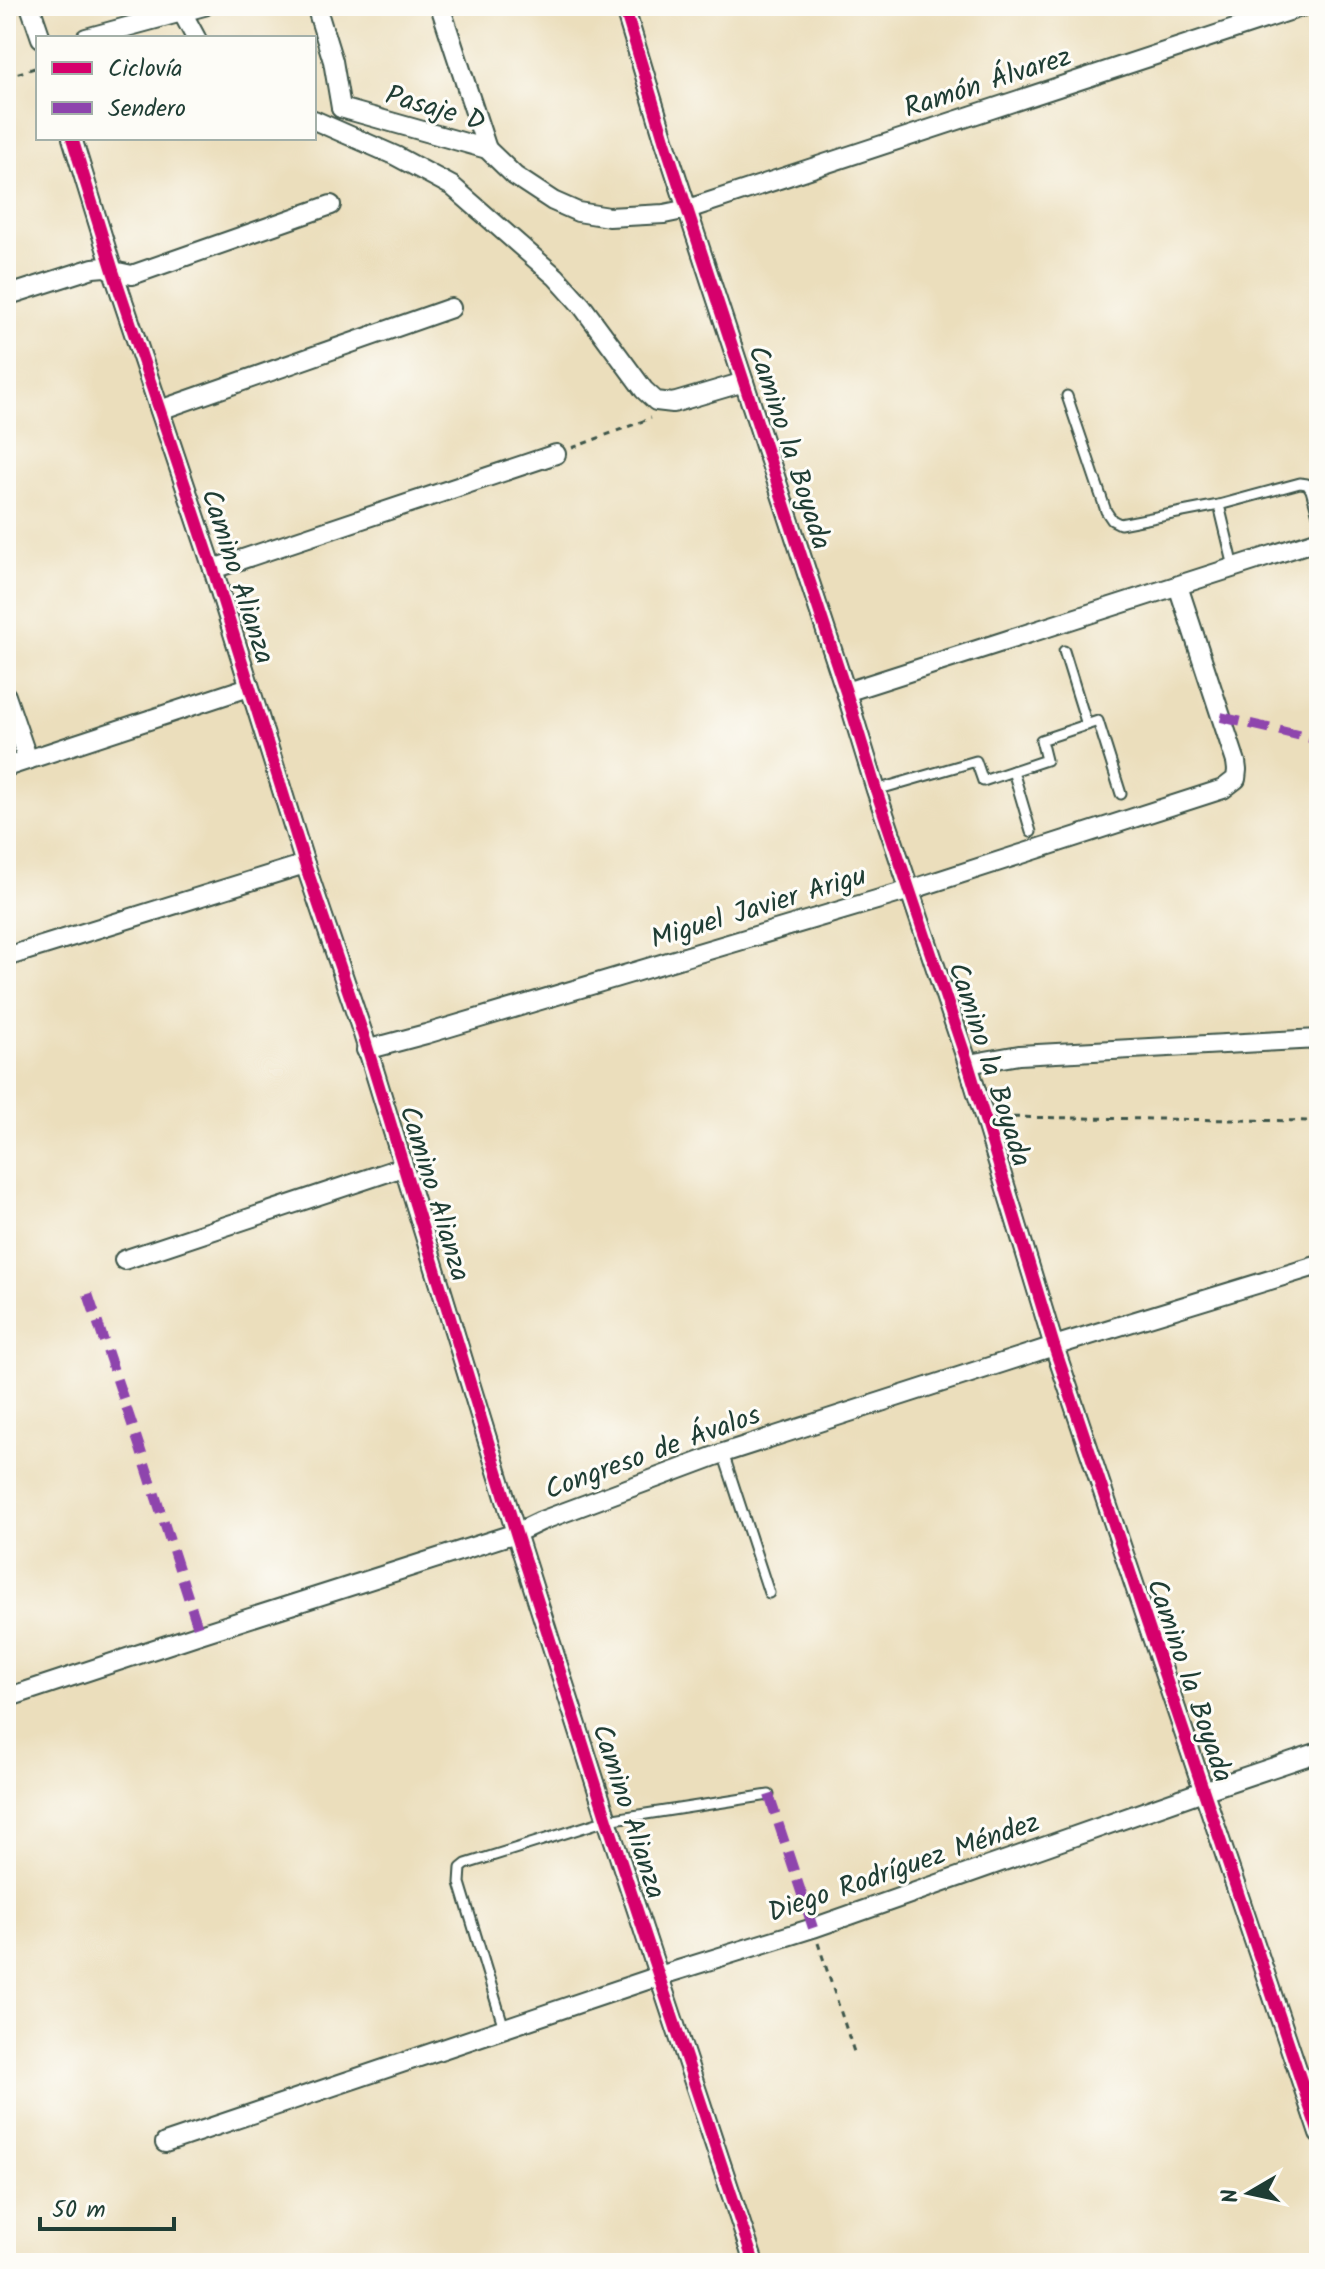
<svg xmlns="http://www.w3.org/2000/svg" width="1325" height="2269" font-family="Kalam,sans-serif">
	<rect width="100%" height="100%" fill="#fdfcf7"/>
	<filter id="ink" filterUnits="userSpaceOnUse"><feTurbulence type="fractalNoise" baseFrequency=".0125" numOctaves="2"/><feDisplacementMap in="SourceGraphic" scale="16" xChannelSelector="R" yChannelSelector="G"/><feConvolveMatrix kernelMatrix="1 2 1 2 8 2 1 2 1" color-interpolation-filters="sRGB"/></filter>
	<filter id="wash" filterUnits="userSpaceOnUse"><feTurbulence type="fractalNoise" baseFrequency=".006" numOctaves="4" result="noise"/><feDisplacementMap in="SourceGraphic" scale="32" xChannelSelector="R" yChannelSelector="G"/><feGaussianBlur stdDeviation="1.8" result="paint"/><feColorMatrix in="noise" values="0 0 0 0 0 0 0 0 0 0 0 0 0 0 0 0 0 1.4 0 .05"/><feComposite in="paint" operator="in"/></filter>
	<g filter="url(#wash)">
		<rect width="100%" height="100%" fill="#ebdebc"/>
	</g>
	<g filter="url(#ink)">
		<g fill="none" stroke-linecap="round" stroke-linejoin="round">
			<defs>
				<g id="lane">
					<path d="M1067,396L1106,511L1112,520L1120,524L1219,505"/>
					<path d="M1234,567L1219,505L1300,483L1307,484L1311,490L1319,518"/>
					<path d="M1064,651L1087,725"/>
					<path d="M1013,771L1031,832"/>
					<path d="M876,790L976,761L983,781L1046,760L1041,740L1098,721L1121,794"/>
					<path d="M723,1453L769,1593"/>
					<path d="M504,2028L460,1883L461,1868L466,1864L607,1820L769,1795"/>
				</g>
				<g id="street">
					<path d="M30,6L41,38"/>
					<path d="M316,6L333,61L341,108"/>
					<path d="M440,6L487,149"/>
					<path d="M624,6L664,139L846,692L876,790L968,1064L1054,1346L1319,2134"/>
					<path d="M182,12L196,38"/>
					<path d="M86,38L204,6"/>
					<path d="M341,108L487,149L515,176L553,201L578,212L609,217L664,214L688,209L1304,6"/>
					<path d="M314,120L396,156L452,186L556,277L582,306L644,390L656,401L673,403L744,382"/>
					<path d="M72,138L113,271L213,569L305,864L363,1034L516,1533L607,1820L754,2263"/>
					<path d="M6,296L93,268L105,267L113,271L132,275L331,205"/>
					<path d="M160,410L451,308"/>
					<path d="M213,569L556,454"/>
					<path d="M846,692L1319,540"/>
					<path d="M6,696L28,760"/>
					<path d="M6,767L249,687"/>
					<path d="M6,957L305,864"/>
					<path d="M366,1050L426,1034L910,890L1223,789L1236,779L1237,770L1236,762L1178,586"/>
					<path d="M968,1064L1019,1055L1319,1039"/>
					<path d="M124,1260L403,1167"/>
					<path d="M6,1698L200,1634L516,1533L541,1521L723,1453L1054,1346L1319,1265"/>
					<path d="M165,2143L659,1976L813,1928L1203,1791L1319,1752"/>
				</g>
			</defs>
			<use href="#lane" stroke="#3e5548" stroke-width="13"/>
			<use href="#street" stroke="#3e5548" stroke-width="22"/>
			<g stroke="#3e5548" stroke-width="3" stroke-dasharray="6 6" stroke-linecap="butt">
				<path d="M6,77L38,67"/>
				<path d="M572,448L651,418"/>
				<path d="M1001,1117L1312,1121L1319,1149"/>
				<path d="M818,1943L854,2052"/>
			</g>
			<use href="#lane" stroke="#fff" stroke-width="9"/>
			<use href="#street" stroke="#fff" stroke-width="18"/>
			<g stroke="#8e44ad" stroke-width="10" stroke-dasharray="20 10" stroke-linecap="butt">
				<path d="M1221,717L1319,740"/>
				<path d="M88,1294L139,1445L200,1634"/>
				<path d="M769,1795L813,1928"/>
			</g>
			<defs>
				<g id="cycleway">
					<path d="M624,6L664,139L846,692L876,790L968,1064L1054,1346L1319,2134"/>
					<path d="M72,138L113,271L213,569L305,864L363,1034L516,1533L607,1820L754,2263"/>
				</g>
			</defs>
			<use href="#cycleway" stroke="#fdfcf7" stroke-width="17"/>
			<use href="#cycleway" stroke="#d6006c" stroke-width="12"/>
		</g>
	</g>
	<g text-anchor="middle" stroke-width="6" stroke-linejoin="round" paint-order="stroke">
		<g font-size="28" fill="#1f3d34" stroke="#fdfcf7">
			<text transform="translate(987 81) rotate(-18)" y="10">Ramón Álvarez</text>
			<text transform="translate(436 107) rotate(16)" y="10">Pasaje D</text>
			<text transform="translate(791 447) rotate(72)" y="10">Camino la Boyada</text>
			<text transform="translate(239 576) rotate(72)" y="10">Camino Alianza</text>
			<text transform="translate(758 906) rotate(-17)" y="10">Miguel Javier Arigu</text>
			<text transform="translate(991 1064) rotate(72)" y="10">Camino la Boyada</text>
			<text transform="translate(436 1193) rotate(73)" y="10">Camino Alianza</text>
			<text transform="translate(652 1451) rotate(-20)" y="10">Congreso de Ávalos</text>
			<text transform="translate(1191 1680) rotate(71)" y="10">Camino la Boyada</text>
			<text transform="translate(630 1811) rotate(72)" y="10">Camino Alianza</text>
			<text transform="translate(903 1866) rotate(-19)" y="10">Diego Rodríguez Méndez</text>
		</g>
	</g>
	<rect width="1325" height="2269" fill="none" stroke="#fdfcf7" stroke-width="32"/>
	<rect x="36" y="36" width="280" height="104" fill="#fdfcf7" stroke="#a4b0a9" stroke-width="2"/>
	<rect x="52" y="62" width="40" height="12" fill="#d6006c" stroke="#a4b0a9" stroke-width="2"/>
	<text x="108" y="76" font-size="24" fill="#1f3d34">Ciclovía</text>
	<rect x="52" y="102" width="40" height="12" fill="#8e44ad" stroke="#a4b0a9" stroke-width="2"/>
	<text x="108" y="116" font-size="24" fill="#1f3d34">Sendero</text>
	<g transform="translate(1249 2193) rotate(261)" stroke="#fdfcf7" stroke-width="6" paint-order="stroke">
	<path d="M0-6L14 30L0 20L-14 30Z" fill="#1f3d34"/>
	<text y="-12" font-size="22" font-weight="bold" text-anchor="middle" fill="#1f3d34">N</text>
	</g>
	<path d="M40 2217v12h134v-12" fill="none" stroke="#1f3d34" stroke-width="4"/>
	<text x="52" y="2217" font-size="24" fill="#1f3d34" stroke="#fdfcf7" stroke-width="6" paint-order="stroke">50 m</text>
</svg>
